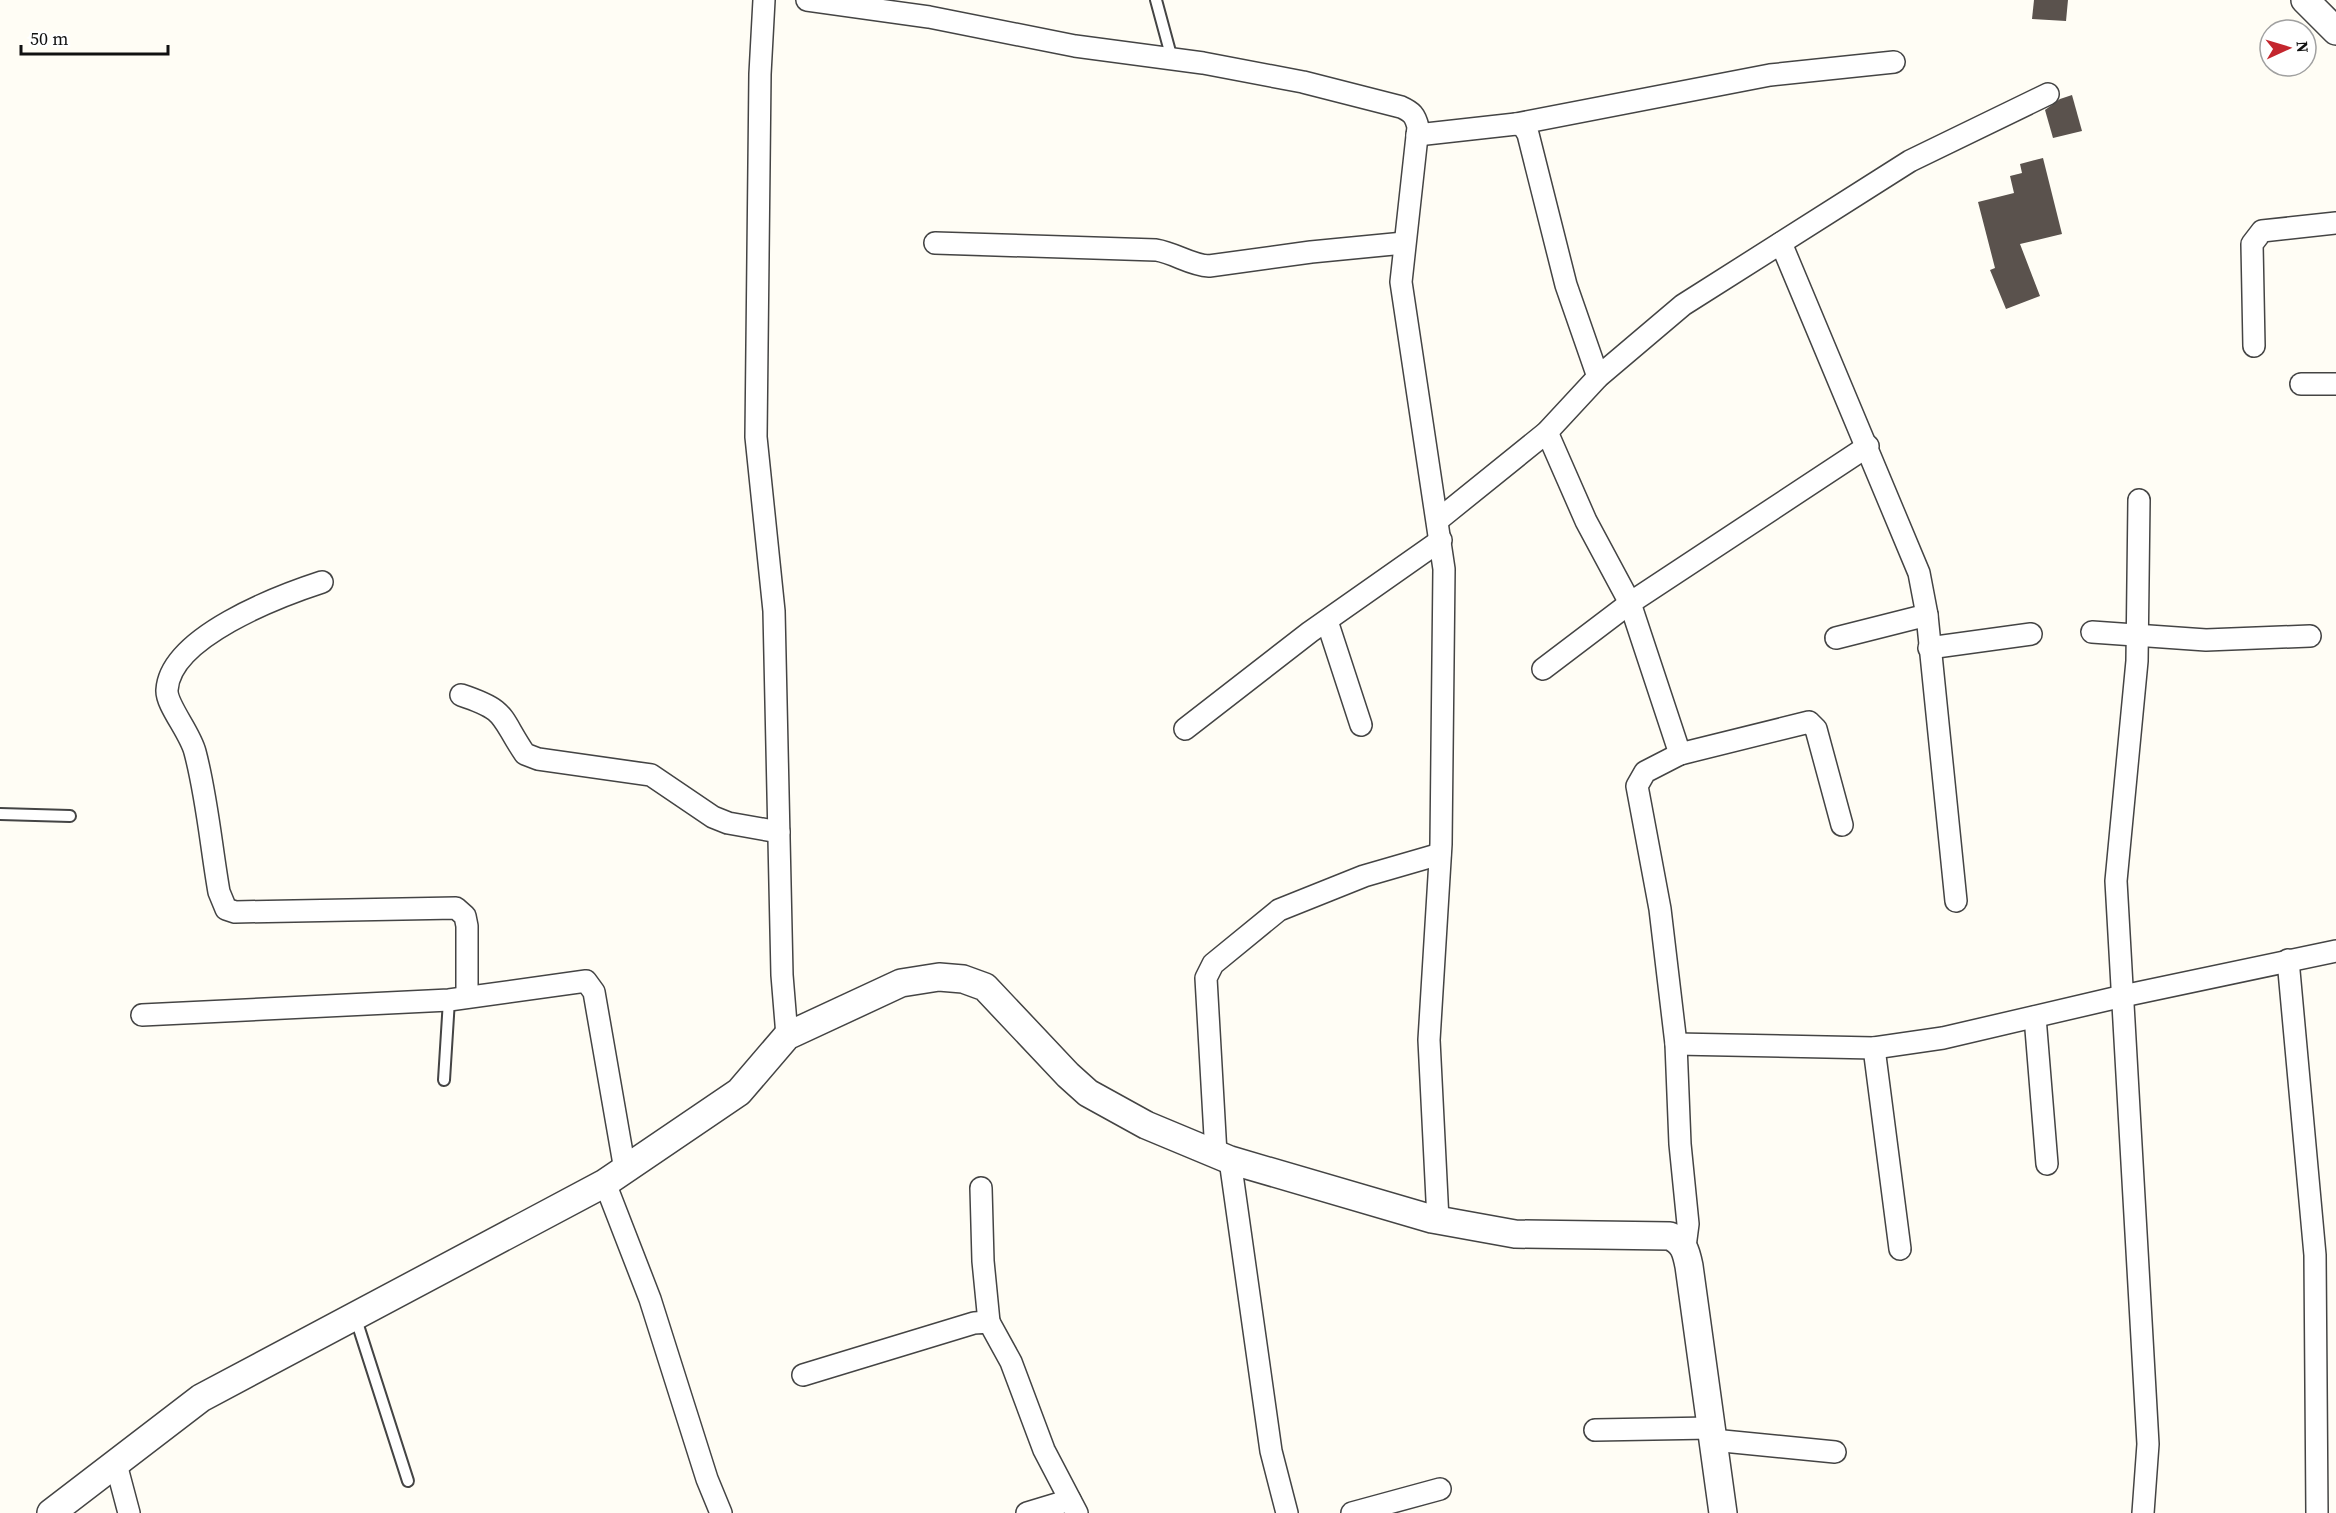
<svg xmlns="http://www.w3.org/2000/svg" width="2336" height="1513" font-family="'Source Serif 4',serif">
	<rect width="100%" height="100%" fill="#fffdf5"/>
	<g fill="#5a524d">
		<path d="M2034,0H2068L2066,21L2032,19Z"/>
		<path d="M2072,95L2082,131L2053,138L2045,110L2060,99Z"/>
		<path d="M2043,158L2062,234L2020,244L2040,296L2006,309L1990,270L1995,268L1978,202L2014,193L2010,176L2022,173L2020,164Z"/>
	</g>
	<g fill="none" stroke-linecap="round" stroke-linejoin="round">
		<defs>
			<g id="service">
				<path d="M1156,0L1172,59"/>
				<path d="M0,814L70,816"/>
				<path d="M444,1080L449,1000"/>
				<path d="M355,1316L408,1481"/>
			</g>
			<g id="minor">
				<path d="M764,0L760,74L756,437L774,611L782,975L787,1036"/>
				<path d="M807,0L929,17L1075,46L1203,63L1303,82L1401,107C1412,112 1415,115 1418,127L1401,282L1444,569L1441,844L1429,1040L1438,1220"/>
				<path d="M1516,124L1770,75L1894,62"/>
				<path d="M1417,135L1516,124L1523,126L1528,134L1566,285L1598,377"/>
				<path d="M935,243L1156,250C1175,253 1190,265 1209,266L1311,252L1404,243"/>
				<path d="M1781,243L1919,573L1927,615L1956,901"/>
				<path d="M2254,346L2252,244L2262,231L2336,223"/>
				<path d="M2301,384H2336"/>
				<path d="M1547,432L1586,521L1630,603L1680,754"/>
				<path d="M2139,500L2137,661L2116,881L2148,1444L2143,1513"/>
				<path d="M1438,520L1547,432L1598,377L1683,305L1910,161L2048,94"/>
				<path d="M322,582C279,596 170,637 167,690C166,705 190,732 195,752C207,797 211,846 219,892L226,909L235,912L456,908L465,916L467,926V997"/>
				<path d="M1327,621L1361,725"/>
				<path d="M2092,632L2206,640L2310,636"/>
				<path d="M1836,638L1927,615"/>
				<path d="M1929,648L2031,634"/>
				<path d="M1543,669L1630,603L1868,446"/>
				<path d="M461,695C509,711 499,716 525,754L538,759L651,775L713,817L728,823L779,832"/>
				<path d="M1185,729L1310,632L1441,540"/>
				<path d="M2288,960L2315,1255L2317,1513"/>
				<path d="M142,1015L449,1000L586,981L594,992L625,1170"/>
				<path d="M2035,1017L2047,1164"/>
				<path d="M1676,1044L1874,1048L1943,1038L2123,996L2336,951"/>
				<path d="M1874,1048L1900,1249"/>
				<path d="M1216,1154L1206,978L1213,964L1279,910L1364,876L1440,854"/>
				<path d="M1230,1160L1271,1451L1287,1513"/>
				<path d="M605,1183L650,1299L707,1479L721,1513"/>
				<path d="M981,1188L983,1261L989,1322"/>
				<path d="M1685,1247L1688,1224L1680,1144L1676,1044L1660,909L1637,786L1645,772L1680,754L1809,722L1816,729L1842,825"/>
				<path d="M803,1375L974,1323L989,1322L1011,1362L1044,1450L1077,1513"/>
				<path d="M1595,1430L1711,1428"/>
				<path d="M1713,1440L1835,1452"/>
				<path d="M116,1464L129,1513"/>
				<path d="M1027,1513L1070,1500"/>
				<path d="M1352,1513L1440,1489"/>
			</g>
			<g id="tertiary">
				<path d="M2305,0L2336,31"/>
				<path d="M51,1513L201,1398L605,1183L739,1092L787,1036L901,983L939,977L963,979L985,987L1068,1075L1088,1093L1146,1125L1230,1160L1432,1219L1515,1234L1670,1236C1684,1243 1686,1251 1689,1266L1723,1513"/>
			</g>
		</defs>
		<use href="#service" stroke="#444" stroke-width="14"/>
		<use href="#minor" stroke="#444" stroke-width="24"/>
		<use href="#tertiary" stroke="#444" stroke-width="30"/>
		<use href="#service" stroke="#fff" stroke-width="10"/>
		<use href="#minor" stroke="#fff" stroke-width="21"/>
		<use href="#tertiary" stroke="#fff" stroke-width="27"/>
	</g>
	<g transform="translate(2288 48) rotate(86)"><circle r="28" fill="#ffffff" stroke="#a0a0a0" stroke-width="1.5"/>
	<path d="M0-4.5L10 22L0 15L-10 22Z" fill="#c4262e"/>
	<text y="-9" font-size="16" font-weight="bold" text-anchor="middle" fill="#111111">N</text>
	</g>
	<path d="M21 45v9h147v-9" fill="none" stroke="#111111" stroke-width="3"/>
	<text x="30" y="45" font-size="18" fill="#111111" stroke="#ffffff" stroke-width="4.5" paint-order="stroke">50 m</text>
</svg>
